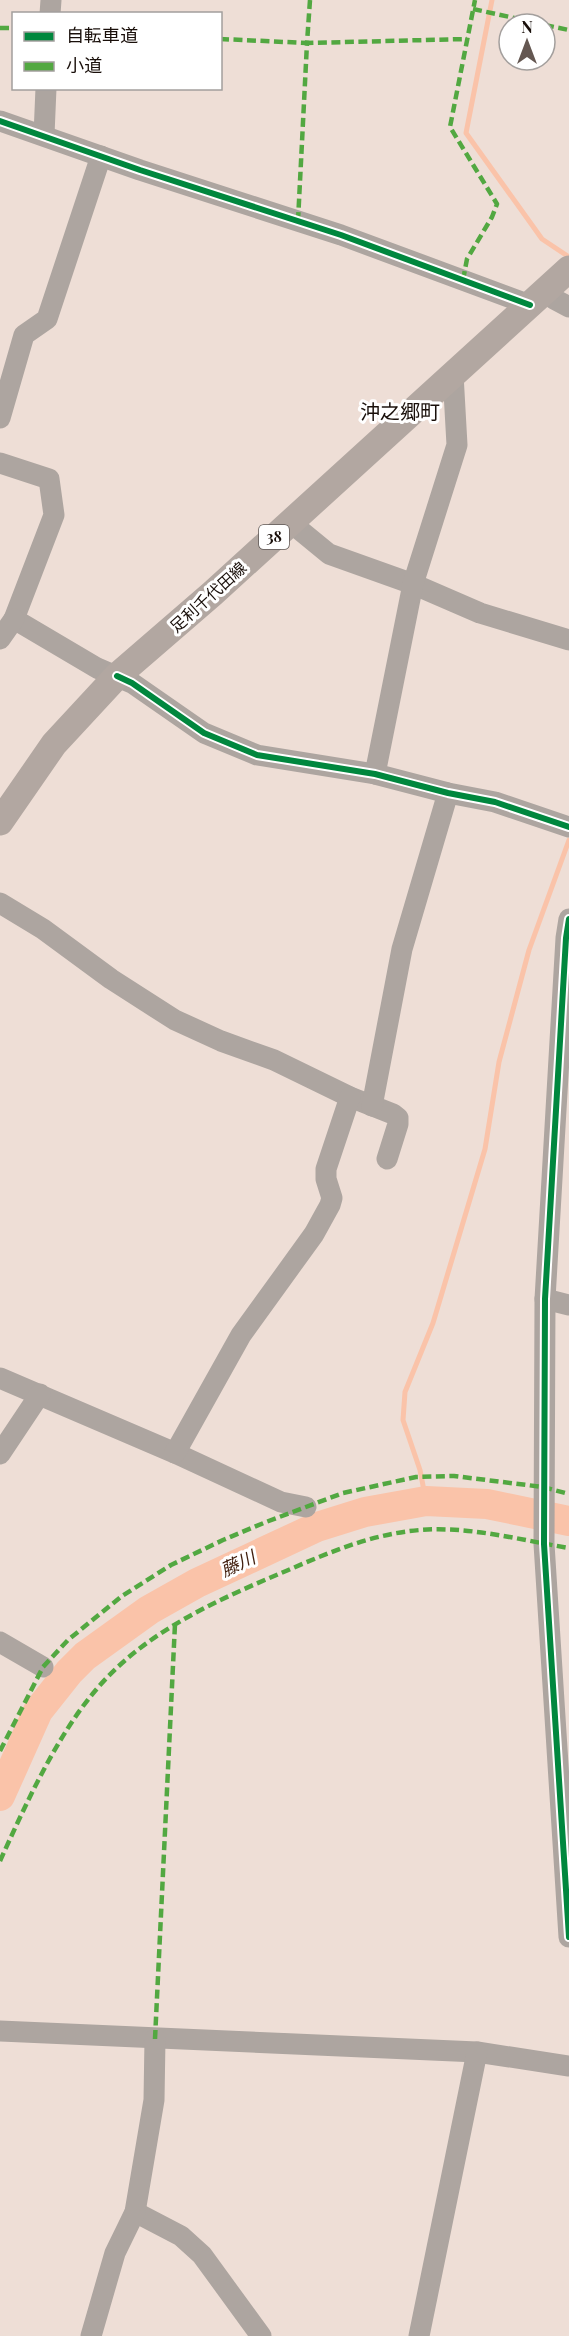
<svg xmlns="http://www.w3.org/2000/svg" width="569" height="2336" font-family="'Playfair Display','Noto Sans JP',serif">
	<rect width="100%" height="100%" fill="#eeded6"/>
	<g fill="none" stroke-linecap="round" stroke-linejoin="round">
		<g stroke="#fac3a9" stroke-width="5">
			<path d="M492,0L466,133L542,239L569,257"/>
			<path d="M426,1501L420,1470L403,1420L405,1392L433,1323L485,1149L499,1062L529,950L569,840"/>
		</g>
		<path stroke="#fac3a9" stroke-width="30" d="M0,1796L38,1711L69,1672L85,1656L149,1610L197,1583L317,1527L365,1512L426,1501L487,1504L569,1521"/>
		<g stroke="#ada5a0" stroke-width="21">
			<path d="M50,14L51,0"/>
			<path d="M0,121L140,170L341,235L530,305"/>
			<path d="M44,135L46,88"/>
			<path d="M545,291L554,299L569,307"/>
			<path d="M0,418L24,335L47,319L101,156"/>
			<path d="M0,463L49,479L54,515L14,619L97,668L132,683L204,733L257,755L375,774L448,793L495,802L569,827"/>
			<path d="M290,522L329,554L413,584L480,613L569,640"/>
			<path d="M0,639L14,619"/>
			<path d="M375,774L413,584L457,445L453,374"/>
			<path d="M0,903L43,929L111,979L175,1020L221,1041L274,1060L350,1097L393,1114L398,1118V1124L387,1159"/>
			<path d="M569,919L566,938L545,1299L544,1544L569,1937"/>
			<path d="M372,1106L402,949L448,793"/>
			<path d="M545,1299L569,1305"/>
			<path d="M0,1378L175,1453L281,1502L306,1507"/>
			<path d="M175,1453L241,1335L314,1234L330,1205L332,1198L326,1179V1169L350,1097"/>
			<path d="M0,1454L40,1394"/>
			<path d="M0,1642L43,1667"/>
			<path d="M0,2031L477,2052L569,2066"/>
			<path d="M135,2212L181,2236L202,2255L261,2336"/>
			<path d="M91,2336L115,2253L135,2212L154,2100L155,2039"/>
			<path d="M419,2336L477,2052"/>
		</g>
		<path stroke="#b2a7a1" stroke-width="27" d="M0,822L54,744L117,676L213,593L569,269"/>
		<g stroke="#52a841" stroke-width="4.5" stroke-dasharray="9 4.5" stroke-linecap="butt">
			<path d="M310,0L307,43L467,39"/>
			<path d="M473,9L542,24"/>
			<path d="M545,25L569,30"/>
			<path d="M0,28H14"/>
			<path d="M220,39L307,43L298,221"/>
			<path d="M463,280L467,259L492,217L497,204L450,127L475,0"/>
			<path d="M0,1751L43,1667L68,1640L122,1596L171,1565L223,1540L266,1522L343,1493L416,1477L454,1476L543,1487L569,1494"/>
			<path d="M0,1861C25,1806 56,1737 95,1691C144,1632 217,1600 286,1571C330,1552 372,1534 420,1530C470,1526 520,1540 569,1548"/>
			<path d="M155,2039L175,1624"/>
		</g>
		<defs>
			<g id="cycleway">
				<path d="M0,121L140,170L341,235L530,305"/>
				<path d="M117,676L132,683L204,733L257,755L375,774L448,793L495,802L569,827"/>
				<path d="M569,919L566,938L545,1299L544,1544L569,1937"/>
			</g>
		</defs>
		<use href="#cycleway" stroke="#fff" stroke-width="10"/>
		<use href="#cycleway" stroke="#00873e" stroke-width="6"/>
	</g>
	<g text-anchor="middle" stroke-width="6" stroke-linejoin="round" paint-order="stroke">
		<rect fill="#fff" stroke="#5e5754" stroke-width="1.5" x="259" y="525" width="30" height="24" rx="4.5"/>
		<g font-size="15" font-weight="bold" fill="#190f0a">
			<text x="274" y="542">38</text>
		</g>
		<g font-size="16" fill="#190f0a" stroke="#fff">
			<text transform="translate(208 597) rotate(-42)" y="6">足利千代田線</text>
		</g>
		<g font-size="18" font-style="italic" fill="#411f0e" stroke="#fff">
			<text transform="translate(238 1564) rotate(-25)" y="6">藤川</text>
		</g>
		<g font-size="20" fill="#190f0a" stroke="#fff">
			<text x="400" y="419">沖之郷町</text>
		</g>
	</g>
	<rect x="12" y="12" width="210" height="78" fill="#ffffff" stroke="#a39f9d" stroke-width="1.5"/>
	<rect x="24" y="32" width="30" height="9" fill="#00873e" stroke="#a39f9d" stroke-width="1.5"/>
	<text x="66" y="42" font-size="18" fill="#190f0a">自転車道</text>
	<rect x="24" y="62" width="30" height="9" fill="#52a841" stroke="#a39f9d" stroke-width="1.5"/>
	<text x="66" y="72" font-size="18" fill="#190f0a">小道</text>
	<g transform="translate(527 42)"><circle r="28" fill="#ffffff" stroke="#a39f9d" stroke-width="1.5"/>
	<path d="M0-4.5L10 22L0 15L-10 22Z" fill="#645751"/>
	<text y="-9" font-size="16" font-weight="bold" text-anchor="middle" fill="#190f0a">N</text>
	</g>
</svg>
